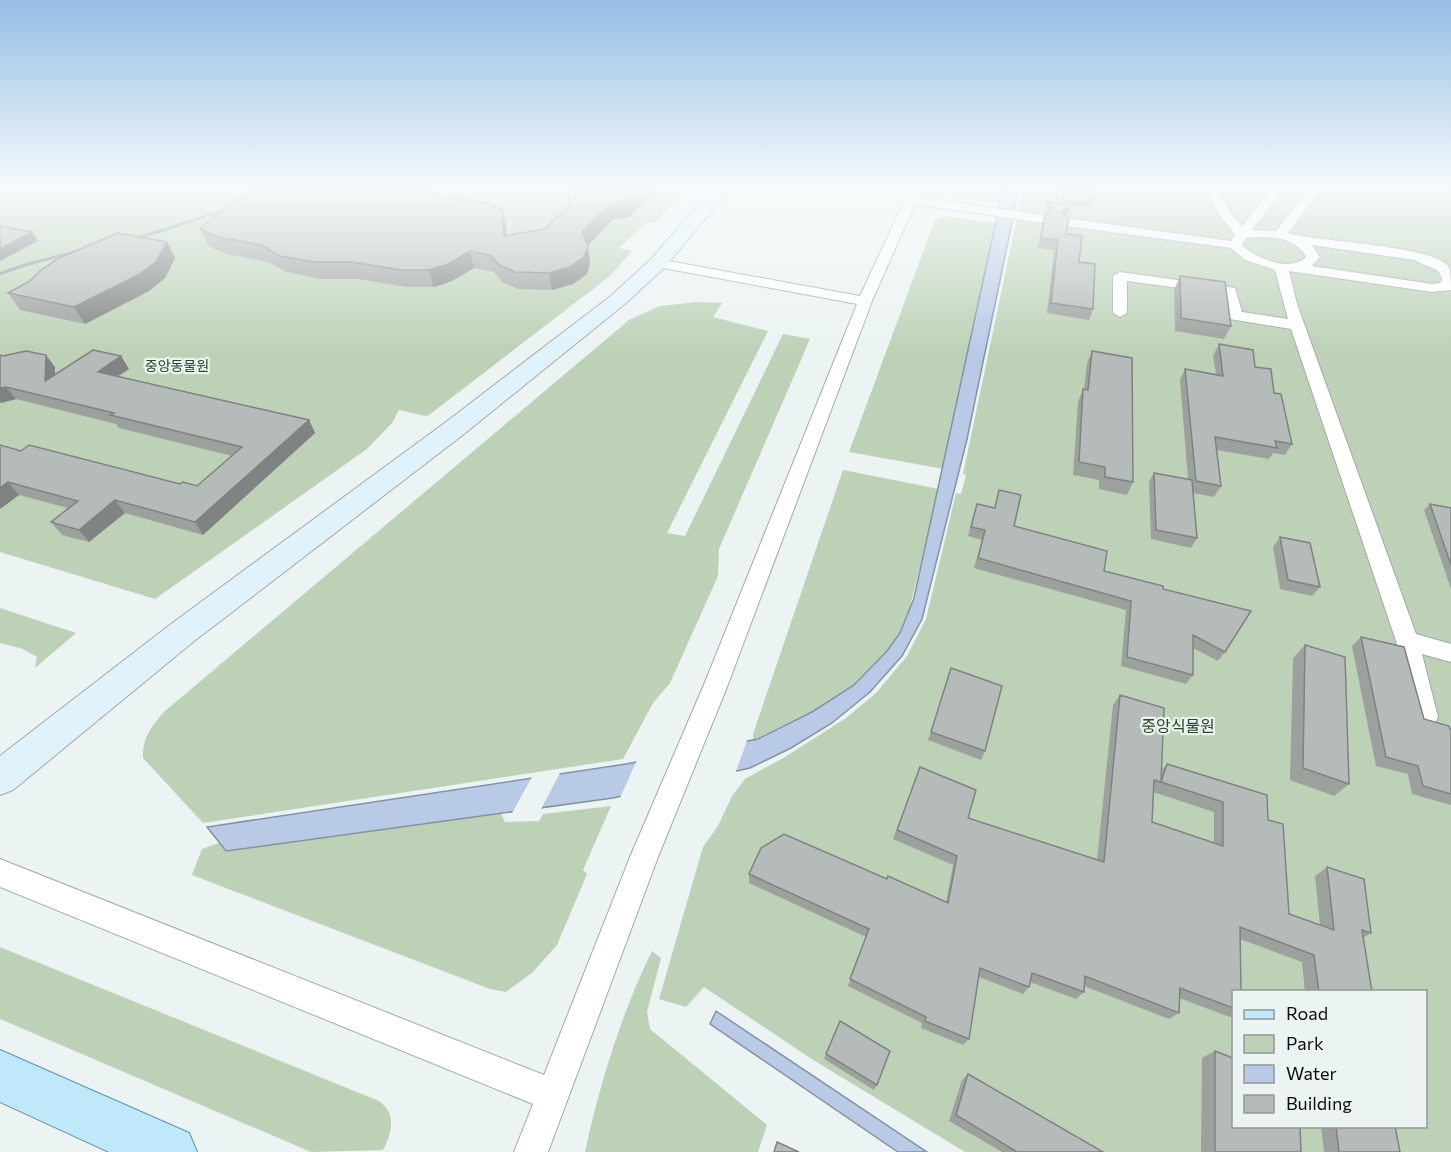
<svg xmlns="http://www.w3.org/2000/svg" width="1451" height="1152" font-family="Commissioner,'Noto Sans KR',sans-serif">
	<rect width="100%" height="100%" fill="#ecf3f3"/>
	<g fill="#bdd1b6" fill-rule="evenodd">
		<path d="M0,189H685L655,223L648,222L619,248L632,251L610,276L429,415L425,416L399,410L392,423L367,449L155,599L0,552Z"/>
		<path d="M943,189H1003L1000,203L954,197Z"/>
		<path d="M1023,189H1451V1152H965L810,1058L704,987L686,1007L659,999L703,847L718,826L732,796L745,779L785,757L846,718L876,693L907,656L926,619L956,493L961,494L966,475L963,474ZM1234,992H1426V1126H1234Z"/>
		<path d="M945,216L995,223L944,469L849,452L935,220Z"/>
		<path d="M696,302L722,303L713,317L768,331L667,533L685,536L783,334L810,339L719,549L718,576L670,683L653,703L623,759L203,823L143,758C142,738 152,725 165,711L629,320L660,306Z"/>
		<path d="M843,470L939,489L907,619C884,670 832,704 783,727C773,732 763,738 753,740V734Z"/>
		<path d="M0,608L76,633L35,668L37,657L23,649L0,643Z"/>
		<path d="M611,806L583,870L587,874L557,945L533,972L506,992L490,989L192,875L202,849L219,843L227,851L501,813L505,822L539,821L543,814Z"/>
		<path d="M0,947L379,1101C397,1114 392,1132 383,1150L311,1152L0,1019Z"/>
		<path d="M652,951L661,958L647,1012L650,1029L767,1125L758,1152H585C600,1083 621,1014 652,951Z"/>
	</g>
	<g fill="#b9cae6" stroke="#8592a5" stroke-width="1.5">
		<path d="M1003,189H1019L967,439L922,619L902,656L870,692L832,723L791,748L750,768L613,798L226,851L207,827L626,764L758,739L812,712L854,685L887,651L900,633L914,598Z"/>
		<path d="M716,1011L927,1152H898L710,1024Z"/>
	</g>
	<g fill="#ecf3f3">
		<path d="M748,738L735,774L619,800L638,758Z"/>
		<path d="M545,773H560L540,811L511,815L533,775Z"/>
	</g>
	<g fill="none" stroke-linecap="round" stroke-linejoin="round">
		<g fill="#8592a5" fill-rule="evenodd">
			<path d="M224,209L228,210L164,232L131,240L129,239Z"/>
			<path d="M81,249H83V251L27,266L0,275V272L23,264Z"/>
		</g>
		<defs>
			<g id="street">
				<path d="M910,189H922L918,197L1043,215L1049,219L1043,223L915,204L872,301L727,687L658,857L548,1152H514L533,1104L0,887V859L544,1075L630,857L703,687L857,304L658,267L651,263L658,259L860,296Z"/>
				<path d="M1205,189H1217L1232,215L1242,226L1272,189H1284L1252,230L1276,231L1309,189H1321L1288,233C1318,242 1434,245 1449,267C1451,273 1451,284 1451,290L1432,292L1289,271L1297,304L1416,634L1451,644V662L1422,654L1438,717L1435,724L1426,727L1417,724L1414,717L1396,641L1291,329L1230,319L1223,294L1127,281V313L1120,317L1113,313V276L1120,272L1235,288L1242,312L1288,319L1275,270L1245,260L1231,248L1066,226L1060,222L1066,218L1231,241L1235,234L1221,217ZM1246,238C1267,236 1295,236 1306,257C1291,273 1255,258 1242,245ZM1312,245L1414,260L1438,271L1442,279L1440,283L1432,284L1312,266L1320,257Z"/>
			</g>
			<path id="secondary" d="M712,189H730L665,267L626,303L464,434L193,642L13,790L0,795V756L171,624L446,422L612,295L651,259Z"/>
			<path id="primary" d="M0,1050L189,1133L197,1152H109L0,1102Z"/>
		</defs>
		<use href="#street" stroke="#a2a9a9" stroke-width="2"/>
		<use href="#secondary" stroke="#a2a9a9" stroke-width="2"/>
		<use href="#primary" stroke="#6691a6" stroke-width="2"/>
		<use href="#street" fill="#fff" fill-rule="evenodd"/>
		<use href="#secondary" fill="#e0f3fd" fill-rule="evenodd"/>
		<use href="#primary" fill="#c0e8fb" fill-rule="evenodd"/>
	</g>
	<g fill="#9ca19e" fill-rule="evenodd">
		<path d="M1063,189H1094L1091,205H1088L1087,208L1070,205L1067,215L1066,216V234L1079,262L1093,309L1089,320L1047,313L1054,250L1038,248L1042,225L1045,215L1047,214L1045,212L1047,202L1061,203Z"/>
		<path d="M568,192L630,217L612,220L588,246L590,263L587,274L573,284L552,290L518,289L502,282L494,272L474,268L452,281L434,287H406L358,279H321L287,272L268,262L226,254L208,246L200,229L437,196L503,210L506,226V236L545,229L570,205Z"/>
		<path d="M167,242L175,258L165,278L149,291L85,324L20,310L8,293Z"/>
		<path d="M1180,276L1231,326L1224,339L1175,331L1174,290Z"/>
		<path d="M1219,344L1255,367L1274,393L1292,444L1285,455L1273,453L1269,459L1217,450L1221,486L1214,497L1193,493L1197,538L1191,548L1151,539L1149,482L1154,473L1188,479L1180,380L1185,369L1216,374L1213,356Z"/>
		<path d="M1092,351L1133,482L1127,495L1099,489V480L1073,475L1078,402L1083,389L1084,390L1087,363Z"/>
		<path d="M0,355L55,367V374L129,369L118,376L309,420L315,433L203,535L125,513L89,542L62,535L51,522L68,508L19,495L0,509V445L21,451L180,484L197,486L232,456L119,428L116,424L16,399L0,403Z"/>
		<path d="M999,490L1014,526L1104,571L1163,589L1225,652L1218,661L1193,648V675L1186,684L1121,666L1126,610L974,568L982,540L968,536L974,513L994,508Z"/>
		<path d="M1430,504L1451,508V589L1424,510Z"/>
		<path d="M1280,537L1320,587L1312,596L1280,589L1273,547Z"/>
		<path d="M1361,637L1424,719L1451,731V805L1412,794L1408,774L1376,766L1352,646Z"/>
		<path d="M1305,645L1349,784L1334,796L1290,780L1293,658Z"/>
		<path d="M951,668L985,751L981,760L928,740Z"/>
		<path d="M1120,695L1161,771L1167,764L1268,820L1289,914L1320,925L1315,876L1327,867L1371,933L1363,938L1372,992H1305L1302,962L1240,939L1233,992V1016L1230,1017L1179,998V1013L1169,1019L1084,986V992L1076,999L1030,982L1029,987L1023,994L979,977L969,1039L963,1045L921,1028L922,1023L848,986L866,937L749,883V874L887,879L946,902L953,865L893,839L920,767L968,818L1097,860L1113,705ZM1153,792L1214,812V843L1152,822Z"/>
		<path d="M840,1021L877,1085L874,1090L824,1059Z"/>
		<path d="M1215,1051L1301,1152H1201L1202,1058Z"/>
		<path d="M968,1074L1103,1152H1002L949,1121L962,1080Z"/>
		<path d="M1321,1126H1395L1400,1152H1324Z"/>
	</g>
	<g fill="#7f8381">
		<path d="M640,189H656L630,217L612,220L584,249L582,232L610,204Z"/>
		<path d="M1071,205L1067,215L1058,223L1061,213Z"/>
		<path d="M503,210L506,226L507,253L504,236Z"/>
		<path d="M32,232L38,241L0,261V249Z"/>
		<path d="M167,242L175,258L165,278L149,291L85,324L74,307Z"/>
		<path d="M588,246L590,263L587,274L573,284L552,290L549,273Z"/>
		<path d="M470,251L474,268L452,281L434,287L429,270Z"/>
		<path d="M46,355L55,367L54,394L45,381Z"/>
		<path d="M121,356L129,369L106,384L98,372Z"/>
		<path d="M6,387L16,399L1,403L0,401V388Z"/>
		<path d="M309,420L315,433L203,535L195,522Z"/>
		<path d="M8,482L19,495L0,509V488Z"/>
		<path d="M115,500L125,513L89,542L79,530Z"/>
	</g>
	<g fill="#b5bbb8" stroke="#7f8381" stroke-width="1.5">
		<path d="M259,189H421L437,196L485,203L503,210L504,236L545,229L571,204L568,192L572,189H640L628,201L610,204L582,232L588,246L584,257L570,267L549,273L515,272L499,265L490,255L470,251L448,264L429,270H401L352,262H314L280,256L261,245L218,237L200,229L221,210Z"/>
		<path d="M1064,189H1094L1093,201H1089L1088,203L1062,200Z"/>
		<path d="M1047,202L1071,205L1061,213L1069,218L1066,234L1082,236L1079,262L1095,264L1093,309L1051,303L1058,240L1041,238L1045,215L1054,210Z"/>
		<path d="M0,226L32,232L0,249Z"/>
		<path d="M118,233L167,242L156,262L140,274L74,307L8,293L30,281L40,271L59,258Z"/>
		<path d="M1180,276L1225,282L1231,326L1181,318Z"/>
		<path d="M1219,344L1253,350L1255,367L1271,369L1274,393L1281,394L1292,444L1275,441L1277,448L1215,437L1221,486L1196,481L1185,369L1223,376Z"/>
		<path d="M93,350L121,356L98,372L309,420L195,522L115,500L79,530L51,522L78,501L8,482L0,488V445L21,451L29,445L180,484L183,482L197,486L242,447L110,415L114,413L6,387L0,388V355L3,356L26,351L46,355L45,381Z"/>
		<path d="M1092,351L1132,358L1133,482L1105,477V467L1079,462L1083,389L1088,390Z"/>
		<path d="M1154,473L1192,480L1197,538L1156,530Z"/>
		<path d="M999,490L1021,495L1014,526L1107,551L1104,571L1163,586V589L1251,611L1225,652L1193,635V675L1127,657L1131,601L978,558L985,530L971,527L977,504L995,508Z"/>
		<path d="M1430,504L1451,508V565Z"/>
		<path d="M1280,537L1310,543L1320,587L1288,580Z"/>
		<path d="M1361,637L1404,647L1424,719L1449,726L1451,731V794L1423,786L1418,766L1386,757Z"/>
		<path d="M1305,645L1345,657L1349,784L1303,768Z"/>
		<path d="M951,668L1002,686L985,751L931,732Z"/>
		<path d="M1120,695L1164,708L1161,782L1154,780L1152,822L1223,846V802L1161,782L1167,764L1267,795L1268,820L1283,824L1289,914L1334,930L1327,867L1364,879L1371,933L1362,930L1372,992H1319L1314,955L1240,927L1241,992H1233V1008L1180,988L1179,1013L1085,976L1084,992L1032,973L1029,987L980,968L969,1039L925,1021L926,1017L850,979L869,929L749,874L761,848L784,834L887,879L888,876L948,903L957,856L897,830L920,767L976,790L968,818L1104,862Z"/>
		<path d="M840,1021L890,1051L877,1085L826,1054Z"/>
		<path d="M1215,1051L1233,1058V1126H1300L1301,1152H1215Z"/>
		<path d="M968,1074L1103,1152H1017L956,1115Z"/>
		<path d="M1336,1126H1395L1400,1152H1339Z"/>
		<path d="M777,1142L799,1152H774Z"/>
	</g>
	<linearGradient id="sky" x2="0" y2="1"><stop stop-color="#95bde7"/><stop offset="0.54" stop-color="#f6fafa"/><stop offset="1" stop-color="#f6fafa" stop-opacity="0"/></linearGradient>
	<rect width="1451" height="350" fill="url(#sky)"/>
	<g text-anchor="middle" stroke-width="4.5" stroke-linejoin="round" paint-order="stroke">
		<g font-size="14" fill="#2b4821" stroke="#ecf3f3">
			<text x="177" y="371">중앙동물원</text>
		</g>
		<g font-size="16" fill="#2b4821" stroke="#ecf3f3">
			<text x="1178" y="732">중앙식물원</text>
		</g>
	</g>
	<rect x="1232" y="990" width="195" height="138" fill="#ecf3f3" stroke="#929797" stroke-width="1.5"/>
	<rect x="1244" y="1010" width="30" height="9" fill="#c0e8fb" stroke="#929797" stroke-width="1.5"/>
	<text x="1286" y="1020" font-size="18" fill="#0c0e0e">Road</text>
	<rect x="1244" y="1035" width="30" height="18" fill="#bdd1b6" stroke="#929797" stroke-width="1.5"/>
	<text x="1286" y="1050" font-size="18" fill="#0c0e0e">Park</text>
	<rect x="1244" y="1065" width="30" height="18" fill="#b9cae6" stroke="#929797" stroke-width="1.5"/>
	<text x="1286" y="1080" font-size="18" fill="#0c0e0e">Water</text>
	<rect x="1244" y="1095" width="30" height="18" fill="#b5bbb8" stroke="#929797" stroke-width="1.5"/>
	<text x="1286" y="1110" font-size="18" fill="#0c0e0e">Building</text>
</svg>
